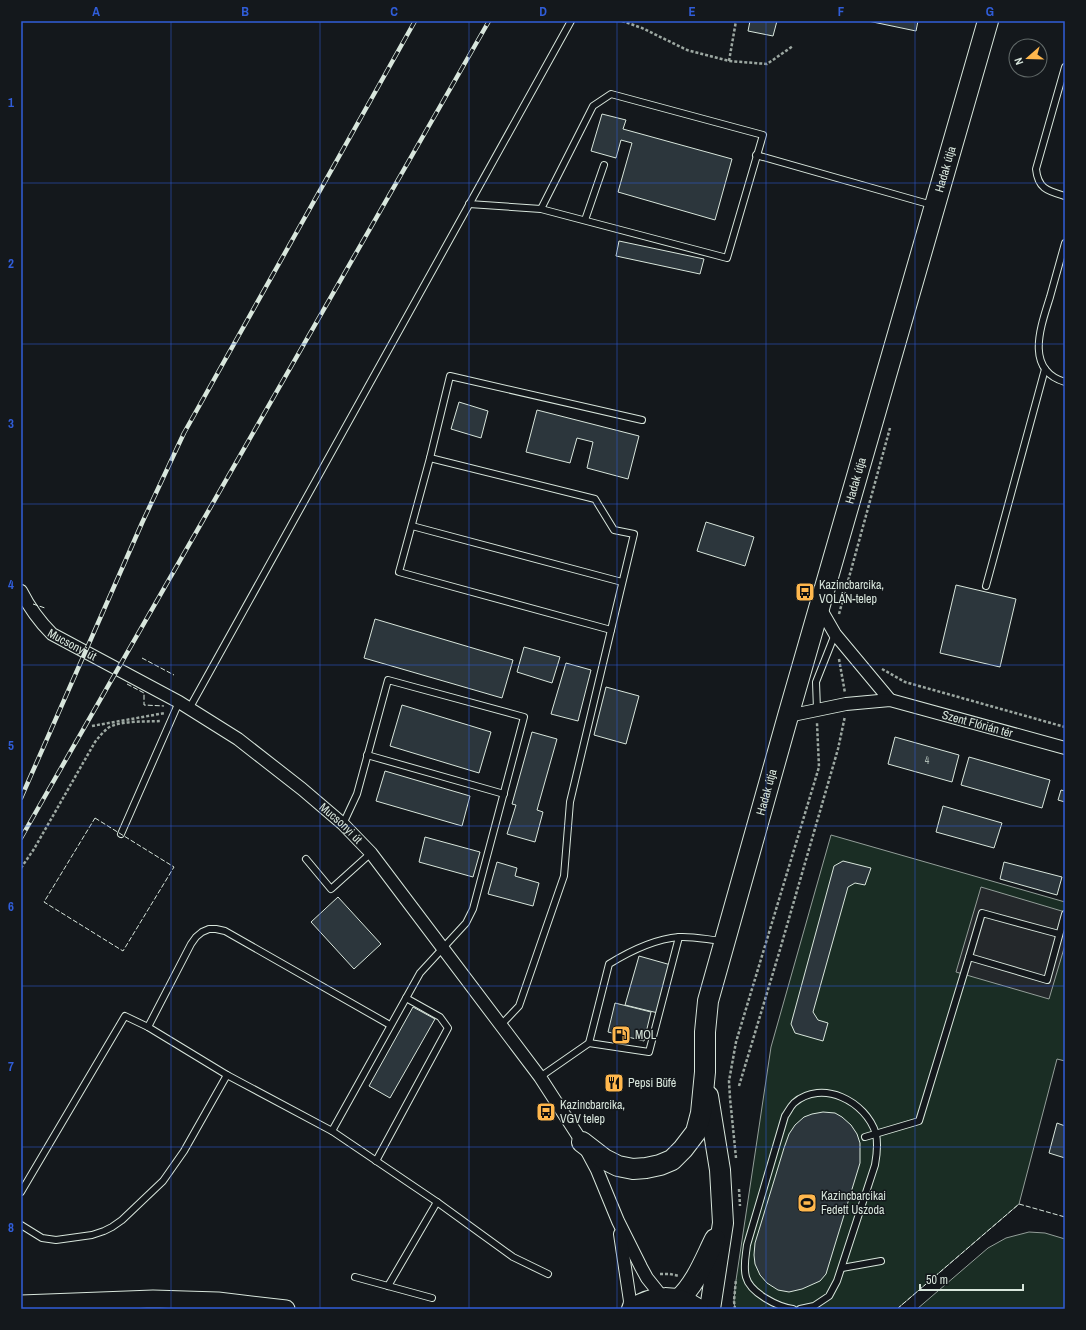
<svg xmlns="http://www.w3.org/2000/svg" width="1086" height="1330" font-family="'Archivo Narrow',sans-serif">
	<rect width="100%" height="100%" fill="#14181c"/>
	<g fill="#1a2d24" stroke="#939e99">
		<path d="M831,835L1065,902V1061L1057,1059L1019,1204L897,1309H735L734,1301L735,1287L771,1047Z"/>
		<path d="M1029,1232L1045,1233L1065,1239V1309H917L988,1248L1006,1238Z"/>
	</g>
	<path fill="#24282b" stroke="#939e99" d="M981,887L1065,912V945L1049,999L956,972Z"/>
	<g fill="#2c363c" stroke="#d8e6dc">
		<path d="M750,21H777L773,36L748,31Z"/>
		<path d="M868,21H918L916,31Z"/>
		<path d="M602,114L626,120L623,129L732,159L715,220L618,192L632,143L621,140L616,158L591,151Z"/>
		<path d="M619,241L704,259L700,274L616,256Z"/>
		<path d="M459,402L488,411L481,438L451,429Z"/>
		<path d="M537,410L639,436L628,479L587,468L593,442L577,438L570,463L526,452Z"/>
		<path d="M706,522L754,537L745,566L697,551Z"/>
		<path d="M956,585L1016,599L1000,667L940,653Z"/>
		<path d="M375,619L513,660L502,698L364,658Z"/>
		<path d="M524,647L560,657L552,683L517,672Z"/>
		<path d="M566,663L591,670L578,721L551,714Z"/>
		<path d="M606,687L639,696L626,744L594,735Z"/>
		<path d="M402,705L491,732L479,773L390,746Z"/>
		<path d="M532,732L557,739L537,810L543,812L535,842L507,834L516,805L512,804Z"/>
		<path d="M895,737L959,755L952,782L888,764Z"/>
		<path d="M969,757L1050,780L1042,808L961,785Z"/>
		<path d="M385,771L470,796L462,826L376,801Z"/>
		<path d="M1061,790L1065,791V802L1058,800Z"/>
		<path d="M943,806L1002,823L994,848L936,832Z"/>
		<path d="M425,837L480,852L473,877L419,862Z"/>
		<path d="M843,861L871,868L865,885L855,883L848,887L813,1012L818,1020L828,1023L823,1041L795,1033L791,1024L834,866Z"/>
		<path d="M497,862L517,868L515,876L539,883L533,906L488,894Z"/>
		<path d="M1004,862L1062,877L1057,895L1000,879Z"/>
		<path d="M338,897L381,944L354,969L311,922Z"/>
		<path d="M639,956L671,965L658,1013L625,1005Z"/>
		<path d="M615,1003L651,1012L644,1041L608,1032Z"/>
		<path d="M413,1007L435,1019L390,1098L369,1086Z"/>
		<path d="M823,1112L835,1113L842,1117L851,1125L857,1134L860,1143V1163L826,1274L820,1281L802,1289L789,1292L778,1290L767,1283L760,1275L755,1264L754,1255L755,1243L784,1148L789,1134L795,1125L804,1117L812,1114Z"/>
		<path d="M1057,1123L1065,1126V1158L1049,1153Z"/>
	</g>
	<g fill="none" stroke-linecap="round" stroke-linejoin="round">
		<defs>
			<g id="lane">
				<path d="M1065,67L1036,169C1038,189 1048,191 1065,196"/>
				<path d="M756,155L932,205"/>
				<path d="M469,204L541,209L593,106L611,94L763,135L727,258L541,209"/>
				<path d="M585,220L604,165"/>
				<path d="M1065,243C1060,261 1055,279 1050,297C1041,326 1024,370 1065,382"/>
				<path d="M430,458L595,499L614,530L634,534L611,630"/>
				<path d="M412,526L622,582"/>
				<path d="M986,586L1045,369"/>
				<path d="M189,709L571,21"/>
				<path d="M817,710L816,682L835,634"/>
				<path d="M367,755L504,794"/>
				<path d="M121,834L179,702"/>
				<path d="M306,859L331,889L371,853"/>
				<path d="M969,957L982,913L1059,934"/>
				<path d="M501,1025L519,1006L564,876L570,802L611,630L399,572L430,458L450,376L642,420"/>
				<path d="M148,1027L191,944L196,937L202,932L209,929H216L225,931L390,1025"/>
				<path d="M589,1043L649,1052L679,937"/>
				<path d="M540,1077L589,1043L609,964C630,951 655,939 679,937C693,936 709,940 723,941"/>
				<path d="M332,1131L420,973L466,923L473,909L524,717L388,680L357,794L343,824"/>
				<path d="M865,1137L919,1121L969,957L1047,980L1065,914"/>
				<path d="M376,1161L448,1028L440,1017L406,998"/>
				<path d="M21,1192L125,1016L148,1027L227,1075L332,1131L437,1202L513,1257L548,1274"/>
				<path d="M21,1225L42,1238L56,1240L92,1235L104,1231L112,1227L122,1220L163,1181L184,1151L227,1075"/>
				<path d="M842,1268L881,1261"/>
				<path d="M355,1277L432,1298"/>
				<path d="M388,1286L437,1202"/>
				<path d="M793,1309C778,1307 750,1293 746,1277C743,1266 746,1255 747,1245L785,1116C788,1112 790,1107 794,1103C822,1079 866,1101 876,1134C878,1144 877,1154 875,1165L837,1281L829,1296L814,1306L800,1309"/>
			</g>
			<g id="street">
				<path id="s1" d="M21,591C29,607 39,621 52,634L179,702L238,739L302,789L343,824L371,853L540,1077L582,1142L597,1170L618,1221L641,1267L647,1278L663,1298"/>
				<path d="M820,608L835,634L890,700"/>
				<path id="s2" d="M788,716L846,704L890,700L1065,748"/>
				<path d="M620,1234L630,1301L629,1309"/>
			</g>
			<path id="secondary" d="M21,1304L153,1299L218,1301L286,1309"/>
			<g id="primary">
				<path d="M708,1096L720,1170L723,1223L710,1309"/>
				<path id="s3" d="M582,1142L604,1159L618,1166L633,1169L646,1168L660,1165L672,1160L683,1149L696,1132L701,1113L705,1072V1032L708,1001L788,716L988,21"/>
				<path d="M678,1300C696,1284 705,1259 715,1239"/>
				<path d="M632,1309C653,1295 676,1294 698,1309"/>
			</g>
		</defs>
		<use href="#lane" stroke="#d8e6dc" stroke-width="8"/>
		<use href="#street" stroke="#d8e6dc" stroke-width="14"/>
		<use href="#secondary" stroke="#d8e6dc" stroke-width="19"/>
		<use href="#primary" stroke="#d8e6dc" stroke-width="22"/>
		<g stroke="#9da8a2" stroke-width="2.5" stroke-dasharray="3 2" stroke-linecap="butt">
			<path d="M622,21L642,28L687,50L729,61L767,64L793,46"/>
			<path d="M729,61L736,21"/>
			<path d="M839,614L890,428"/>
			<path d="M839,659L845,693"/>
			<path d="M882,669L905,682L1065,727"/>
			<path d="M92,726L165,713"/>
			<path d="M21,868L34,849L95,742C99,737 103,732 108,728C121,720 146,722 161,721"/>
			<path d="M739,1086L779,953L838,749L845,716"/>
			<path d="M736,1158L730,1098L729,1081L736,1042L819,767L817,723"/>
			<path d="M739,1189L740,1206"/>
			<path d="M660,1274H670L679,1276"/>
			<path d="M735,1309L734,1301L736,1279"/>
		</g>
		<use href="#lane" stroke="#14181c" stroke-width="6"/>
		<use href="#street" stroke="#14181c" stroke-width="12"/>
		<use href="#secondary" stroke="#14181c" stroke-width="17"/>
		<use href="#primary" stroke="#14181c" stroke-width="20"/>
		<defs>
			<g id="rail">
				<path d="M21,798L142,523L184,433L415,21"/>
				<path d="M21,838L489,21"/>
			</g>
		</defs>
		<use href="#rail" stroke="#d8e6dc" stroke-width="4.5"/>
		<use href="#rail" stroke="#14181c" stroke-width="3" stroke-dasharray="9" stroke-linecap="butt"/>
		<g stroke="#d8e6dc" stroke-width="1" stroke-dasharray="5 2" stroke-linecap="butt">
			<path d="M33,604L45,608"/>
			<path d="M142,658L174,675"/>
			<path d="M127,684L144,693V705L164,706"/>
			<path d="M95,818L174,867L123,951L44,902Z"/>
			<path d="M897,1309L1019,1204L1065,1217"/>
		</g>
	</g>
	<path fill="none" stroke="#305dd8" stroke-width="1" stroke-opacity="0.55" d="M171,21V1309M320,21V1309M469,21V1309M617,21V1309M766,21V1309M915,21V1309M21,183H1065M21,344H1065M21,504H1065M21,665H1065M21,826H1065M21,986H1065M21,1147H1065"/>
	<defs>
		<symbol id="bus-square" viewBox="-11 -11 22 22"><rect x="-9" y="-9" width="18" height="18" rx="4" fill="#ffb74d" stroke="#14181c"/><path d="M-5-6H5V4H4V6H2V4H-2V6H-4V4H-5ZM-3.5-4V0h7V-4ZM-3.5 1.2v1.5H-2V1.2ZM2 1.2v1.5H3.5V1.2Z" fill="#111"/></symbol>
		<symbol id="fuel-square" viewBox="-11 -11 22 22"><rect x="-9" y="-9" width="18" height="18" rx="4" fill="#ffb74d" stroke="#14181c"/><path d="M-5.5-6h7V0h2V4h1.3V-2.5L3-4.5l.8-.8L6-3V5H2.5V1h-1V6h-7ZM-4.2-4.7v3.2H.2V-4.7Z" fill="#111"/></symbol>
		<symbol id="restaurant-square" viewBox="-11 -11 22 22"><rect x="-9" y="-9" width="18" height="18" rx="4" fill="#ffb74d" stroke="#14181c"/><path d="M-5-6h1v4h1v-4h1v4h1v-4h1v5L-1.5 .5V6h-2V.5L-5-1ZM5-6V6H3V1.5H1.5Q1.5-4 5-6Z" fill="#111"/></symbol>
		<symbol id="stadium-square" viewBox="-11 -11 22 22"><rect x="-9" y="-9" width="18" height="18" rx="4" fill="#ffb74d" stroke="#14181c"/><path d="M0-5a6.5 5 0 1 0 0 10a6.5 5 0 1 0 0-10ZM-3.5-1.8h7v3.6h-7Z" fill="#111"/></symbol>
	</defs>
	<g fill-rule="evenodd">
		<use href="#bus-square" x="794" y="581" width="22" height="22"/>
		<use href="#fuel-square" x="610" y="1024" width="22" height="22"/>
		<use href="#restaurant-square" x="603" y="1072" width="22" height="22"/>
		<use href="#bus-square" x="535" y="1101" width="22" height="22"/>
		<use href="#stadium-square" x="796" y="1192" width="22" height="22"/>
	</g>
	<g text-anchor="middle" stroke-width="3" stroke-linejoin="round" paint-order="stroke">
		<g font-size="10" fill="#adbab4">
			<text x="927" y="764">4</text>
		</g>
		<g font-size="12" fill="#d8e6dc" stroke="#14181c">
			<text dy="4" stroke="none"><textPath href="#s3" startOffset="1133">Hadak útja</textPath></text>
			<text dy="4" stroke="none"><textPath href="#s3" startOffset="809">Hadak útja</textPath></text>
			<text dy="4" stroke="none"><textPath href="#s1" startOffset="76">Mucsonyi út</textPath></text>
			<text dy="4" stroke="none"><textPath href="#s2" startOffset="194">Szent Flórián tér</textPath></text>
			<text dy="4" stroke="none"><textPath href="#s3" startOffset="485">Hadak útja</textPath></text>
			<text dy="4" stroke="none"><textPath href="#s1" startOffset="400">Mucsonyi út</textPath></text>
		</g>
		<g font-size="12" fill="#d8e6dc" stroke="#14181c" text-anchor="start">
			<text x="819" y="589">Kazincbarcika,<tspan x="819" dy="14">VOLÁN-telep</tspan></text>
			<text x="635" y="1039">MOL</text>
			<text x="628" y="1087">Pepsi Büfé</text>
			<text x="560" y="1109">Kazincbarcika,<tspan x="560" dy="14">VGV telep</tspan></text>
			<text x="821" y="1200">Kazincbarcikai<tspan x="821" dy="14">Fedett Uszoda</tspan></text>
		</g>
	</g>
	<rect width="1086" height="1330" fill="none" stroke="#14181c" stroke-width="44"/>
	<g transform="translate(1028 58) rotate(250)"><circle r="19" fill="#14181c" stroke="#626a69"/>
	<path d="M0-3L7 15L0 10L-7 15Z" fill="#ffb74d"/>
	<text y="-6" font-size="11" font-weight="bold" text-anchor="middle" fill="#d8e6dc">N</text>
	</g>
	<path d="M920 1284v6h103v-6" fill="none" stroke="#d8e6dc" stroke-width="2"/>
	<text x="926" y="1284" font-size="12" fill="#d8e6dc" stroke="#14181c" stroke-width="3" paint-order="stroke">50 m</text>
	<rect x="22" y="22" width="1042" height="1286" fill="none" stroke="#305dd8" stroke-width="1.5"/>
	<g font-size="13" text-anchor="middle" font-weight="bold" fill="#305dd8">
		<text x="96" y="16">A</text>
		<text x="245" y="16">B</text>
		<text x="394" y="16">C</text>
		<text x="543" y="16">D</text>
		<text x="692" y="16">E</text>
		<text x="841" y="16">F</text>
		<text x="990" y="16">G</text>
		<text x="11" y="107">1</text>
		<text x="11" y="268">2</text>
		<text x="11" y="428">3</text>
		<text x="11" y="589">4</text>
		<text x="11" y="750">5</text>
		<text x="11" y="911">6</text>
		<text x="11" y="1071">7</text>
		<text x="11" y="1232">8</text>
	</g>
</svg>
